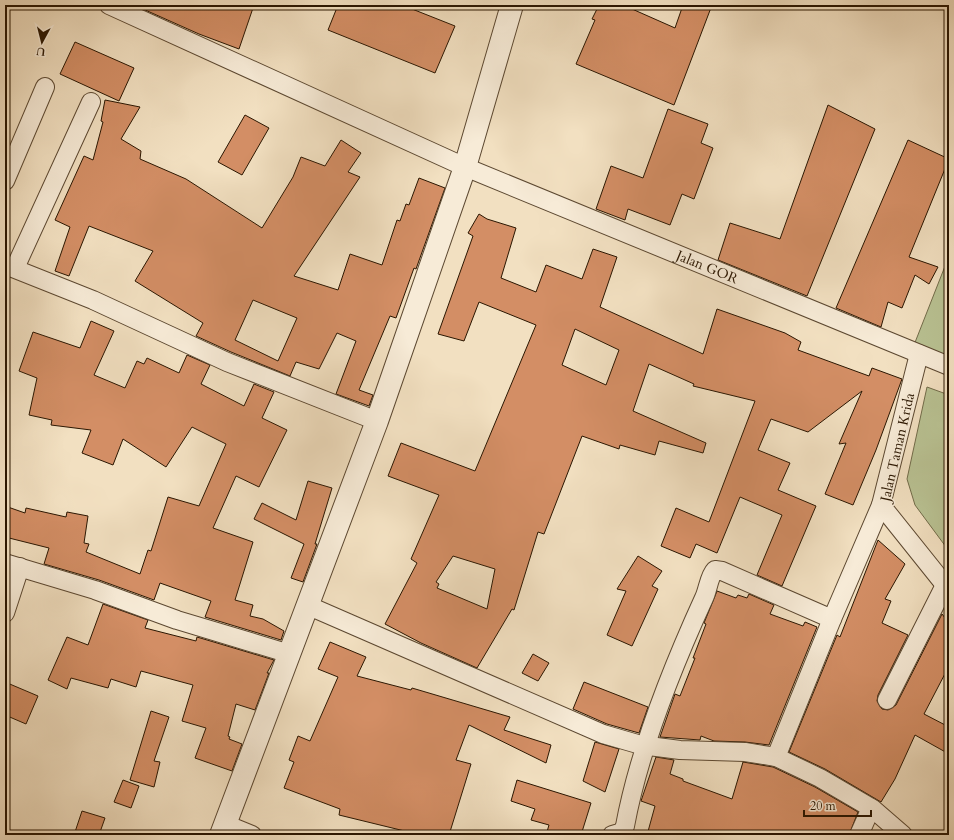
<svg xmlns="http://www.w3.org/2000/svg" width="954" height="840" font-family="Cardo,serif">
	<rect width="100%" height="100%" fill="#f2e0c1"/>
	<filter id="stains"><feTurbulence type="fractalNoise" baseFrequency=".005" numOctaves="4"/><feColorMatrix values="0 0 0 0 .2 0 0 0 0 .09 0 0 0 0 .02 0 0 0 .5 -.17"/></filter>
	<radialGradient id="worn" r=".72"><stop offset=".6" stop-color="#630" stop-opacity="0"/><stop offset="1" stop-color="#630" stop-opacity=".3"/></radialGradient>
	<g fill="#b9c293" stroke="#726c4a">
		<path d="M949,256V358L914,345Z"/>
		<path d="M927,387L949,395V551L915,505L907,479Z"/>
	</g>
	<g fill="#d38e65" stroke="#2a1601" fill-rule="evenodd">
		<path d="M134,5H254L239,49L199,34Z"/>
		<path d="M338,5H402L455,26L435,73L328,30Z"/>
		<path d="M599,5H623L675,28L683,5H712L674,105L576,64L595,20L592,19Z"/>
		<path d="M75,42L134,68L119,101L60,74Z"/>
		<path d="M105,100L140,107L121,139L141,151L140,159L186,179L262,228L293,177L301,157L325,166L341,140L361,153L348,172L360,177L294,276L338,290L350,254L382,265L397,220L400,221L406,204L409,205L419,178L445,188L416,269L414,268L396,318L390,316L359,390L373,395L369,406L336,394L356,341L337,333L319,369L296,362L290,376L231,352L196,336L203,323L135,281L153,251L89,226L69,276L55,271L70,227L55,220L84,156L93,160L103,122L101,121ZM253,300L297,318L278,361L235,340Z"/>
		<path d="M828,105L875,129L807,296L718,260L730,223L780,239Z"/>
		<path d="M668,109L708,124L701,143L713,148L694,199L682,194L670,225L628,209L625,220L596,209L611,166L643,178Z"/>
		<path d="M245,115L269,128L242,175L218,162Z"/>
		<path d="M908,140L949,159L909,257L938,267L929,284L915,275L902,308L888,302L881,327L836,308Z"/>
		<path d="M479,214L487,219L516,228L501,278L536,292L546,265L582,279L593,249L617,257L600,307L703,354L717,309L785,333L801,342L798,350L869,376L872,368L902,379L876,450L853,505L825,494L846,443L839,444L862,391L808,432L771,419L758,450L790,463L778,490L816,506L782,586L757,575L782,515L740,497L717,553L696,544L690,558L661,546L676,508L709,522L755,401L693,386L694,384L649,364L633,411L706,443L703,453L659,441L655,455L620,445L619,449L582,436L544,534L538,532L514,610L512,609L477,668L421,643L385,624L417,563L411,559L439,495L388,476L401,443L475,471L536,325L479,302L464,341L438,334L473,236L468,233ZM575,329L619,350L606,385L562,365ZM453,556L495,569L487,609L437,588L439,584L436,582Z"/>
		<path d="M91,321L114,331L94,375L125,388L137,361L144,364L147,358L179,373L187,355L210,365L201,384L244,406L254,384L274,392L262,418L287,430L259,487L236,476L213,528L253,542L235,600L253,605L250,616L263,619L284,631L281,640L205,617L211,601L160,583L154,600L99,580L44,564L49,548L5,537V506L25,513L26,508L66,517L67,512L88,516L84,543L89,544L86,552L140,574L148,550L151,551L168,497L199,506L226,444L192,427L166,467L123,439L113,465L82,453L91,430L51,425L52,420L29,415L37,378L19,371L33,332L80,348Z"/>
		<path d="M308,481L332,488L315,544H317L303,582L291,578L304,544L254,519L262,503L296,520Z"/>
		<path d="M878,540L905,564L885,599L891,601L882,623L908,635L878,695L877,701L882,709L888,710L896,705L942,614L949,623V666L924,714L949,727V754L915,735L895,779L881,802L825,769L789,752L837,635L840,637Z"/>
		<path d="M638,556L662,571L652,586L658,589L632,646L607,635L626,591L617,589Z"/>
		<path d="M717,591L736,598L738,595L747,598L749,594L774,605L770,614L803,626L805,622L817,627L769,745L745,742L714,741L701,736L700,740L660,737L675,694L680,696L695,658H693L706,624L704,623Z"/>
		<path d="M103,604L148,620L145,628L196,641L197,637L274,660L267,673H269L255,710L236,704L228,736L230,737L229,739L242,744L232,771L195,758L206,728L182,721L193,685L141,671L136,687L111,679L108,688L71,678L67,689L48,680L67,637L88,645Z"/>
		<path d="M330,642L366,657L357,676L411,690L412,688L510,717L504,730L551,745L546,763L469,725L456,760L471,764L449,835H421L339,815L340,809L284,788L294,762L289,760L298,736L310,741L338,677L318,669Z"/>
		<path d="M533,654L549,663L538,681L522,673Z"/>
		<path d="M5,682L38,696L26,724L5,715Z"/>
		<path d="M584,682L648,707L639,733L607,724L573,709Z"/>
		<path d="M151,711L169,717L154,761L160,762L154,787L130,780Z"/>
		<path d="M595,742L619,749L605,792L583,781Z"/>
		<path d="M656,757L674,760L670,774L683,779V781L732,799L743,762L773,767L815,787L858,812L849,835H647L655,806L641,801Z"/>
		<path d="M123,780L139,786L131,808L114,802Z"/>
		<path d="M517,780L591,803L581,835H546L549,825L531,820L535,809L511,801Z"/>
		<path d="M82,811L105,818L99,835H74Z"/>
	</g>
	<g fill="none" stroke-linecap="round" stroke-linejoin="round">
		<defs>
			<g id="minor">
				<path id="s1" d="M109,5L465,167L949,366"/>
				<path d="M5,181L45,87"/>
				<path d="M5,265L93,300L227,362L377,421"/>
				<path d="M15,268L91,102"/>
				<path d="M919,354L881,505L949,590"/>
				<path d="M5,563L95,590L177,620L290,654"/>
				<path d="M309,606L603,734L641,745L680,750L745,752L776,757L820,778L873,809L903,835"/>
				<path d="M5,613L20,567"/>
				<path d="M887,700L945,585"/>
				<path d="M776,757L832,619L881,505"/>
				<path d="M225,824L252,835"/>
				<path d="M612,835L622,832L625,826C639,750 672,668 704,598C708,590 709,576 715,570L722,571L832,619"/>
				<path d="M859,835L871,808"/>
			</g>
			<path id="tertiary" d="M221,835L377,421L465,167L512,5"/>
		</defs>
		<use href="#minor" stroke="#5c4831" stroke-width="20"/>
		<use href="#tertiary" stroke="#5c4831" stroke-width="24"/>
		<use href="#minor" stroke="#f7ebd7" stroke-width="18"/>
		<use href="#tertiary" stroke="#f7ebd7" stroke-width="22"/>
	</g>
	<g text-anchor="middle" stroke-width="3" stroke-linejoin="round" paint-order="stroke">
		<g font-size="14" fill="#2a1601" stroke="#f7ebd7">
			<text dy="5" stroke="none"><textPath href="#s1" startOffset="653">Jalan GOR</textPath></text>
			<text transform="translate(897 447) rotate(-77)" y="5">Jalan Taman Krida</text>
		</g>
	</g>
	<rect width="954" height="840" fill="none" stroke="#f2e0c1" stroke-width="20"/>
	<rect x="6" y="6" width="942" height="828" fill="none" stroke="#2a1601" stroke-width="2"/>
	<rect x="10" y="10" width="934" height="820" fill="none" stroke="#2a1601"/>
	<g transform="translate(42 42) rotate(187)" stroke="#f7ebd7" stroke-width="3" paint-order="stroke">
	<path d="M0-3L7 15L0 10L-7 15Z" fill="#2a1601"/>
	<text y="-6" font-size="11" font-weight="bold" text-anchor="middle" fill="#2a1601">U</text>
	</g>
	<path d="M804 810v6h67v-6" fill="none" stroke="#2a1601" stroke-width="2"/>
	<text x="810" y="810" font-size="12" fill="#2a1601" stroke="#f7ebd7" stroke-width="3" paint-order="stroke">20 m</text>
	<rect width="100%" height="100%" filter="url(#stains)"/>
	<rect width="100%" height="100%" fill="url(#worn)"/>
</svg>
